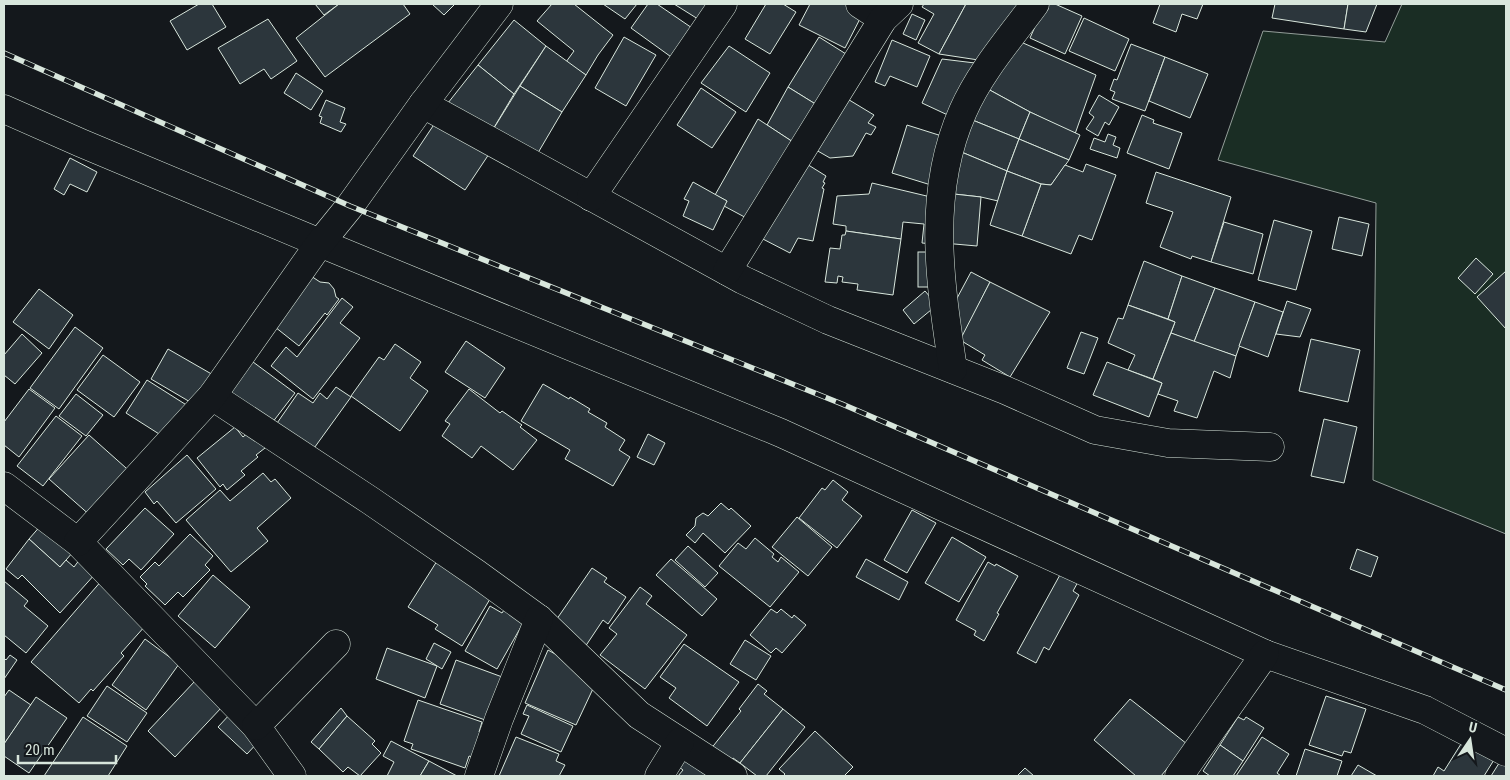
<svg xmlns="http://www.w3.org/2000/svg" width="1510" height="780" font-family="'Roboto Condensed',sans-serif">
	<rect width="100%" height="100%" fill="#14181c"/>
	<path fill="#1a2d24" stroke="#939e99" d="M1402,4H1506V534L1373,480L1376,203L1218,160L1263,31L1385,42Z"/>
	<g fill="#2c363c" stroke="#d8e6dc">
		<path d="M199,4H212L226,27L187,50L170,21Z"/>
		<path d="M315,4H339L324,15Z"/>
		<path d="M339,4H403L410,14L325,77L296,38Z"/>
		<path d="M432,4H455L444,15Z"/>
		<path d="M552,4H574L613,35L598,55L586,75L566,62L574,51L537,21Z"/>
		<path d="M603,4H637L625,19Z"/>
		<path d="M648,4H657L695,30L674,59L631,28Z"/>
		<path d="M674,4H707L698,19Z"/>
		<path d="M766,4H783L796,12L770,54L745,39Z"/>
		<path d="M810,4H851L864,11L845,48L799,25Z"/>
		<path d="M924,4H966L939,54L918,43L934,14L922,7Z"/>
		<path d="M966,4H1019L985,61L939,54Z"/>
		<path d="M1045,4H1055L1082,16L1065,54L1030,38Z"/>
		<path d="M1160,4H1203L1197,19L1182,14L1176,32L1153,23Z"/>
		<path d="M1275,4H1348L1344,29L1272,18Z"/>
		<path d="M1348,4H1377L1366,32L1344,29Z"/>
		<path d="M912,14L925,20L916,40L903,34Z"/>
		<path d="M1084,18L1129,39L1115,71L1069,51Z"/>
		<path d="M268,19L297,61L271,79L264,69L240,84L218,48Z"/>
		<path d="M514,20L546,46L514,94L478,65Z"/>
		<path d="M624,37L656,55L626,106L595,88Z"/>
		<path d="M819,37L846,54L817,105L788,87Z"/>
		<path d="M1014,39L1096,75L1075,134L1030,112L986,88Z"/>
		<path d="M892,40L930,56L917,87L890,76L885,86L875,82Z"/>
		<path d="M1131,44L1165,57L1145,111L1112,99L1115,92L1110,90L1114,79L1117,80Z"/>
		<path d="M546,46L586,75L562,112L520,86Z"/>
		<path d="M729,46L770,73L746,112L701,83Z"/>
		<path d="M1165,57L1208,74L1190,118L1149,101Z"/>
		<path d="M942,59L975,63L952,117L922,103Z"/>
		<path d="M478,65L514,94L489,136L444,108Z"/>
		<path d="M296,73L323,91L311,110L284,93Z"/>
		<path d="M520,86L562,112L532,163L489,136Z"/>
		<path d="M788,87L817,105L793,142L767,125Z"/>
		<path d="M701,88L736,112L712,148L677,125Z"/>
		<path d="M986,88L1030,112L1019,139L970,119Z"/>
		<path d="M841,95L874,115L868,123L876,127L871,135L866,133L853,156L830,158L809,146Z"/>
		<path d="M1099,95L1119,107L1109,125L1105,122L1098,136L1086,129L1094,117L1089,113Z"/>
		<path d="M326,100L345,108L340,122L346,124L341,132L320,123L322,117L319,116Z"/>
		<path d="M1030,112L1080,135L1069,160L1019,139Z"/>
		<path d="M1142,115L1154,120L1153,123L1182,133L1169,169L1127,153Z"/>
		<path d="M758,119L793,142L752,221L724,206L727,201L715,195Z"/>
		<path d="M970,119L1019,139L1007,171L959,151Z"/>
		<path d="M437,120L489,154L465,190L413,156Z"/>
		<path d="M907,125L945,137L931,185L892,173Z"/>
		<path d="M1108,134L1116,137L1113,145L1120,148L1117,158L1090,149L1094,138L1105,142Z"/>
		<path d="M1019,139L1069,160L1051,185L1041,184L1007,171Z"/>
		<path d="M959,151L1007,171L998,201L981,197L945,193Z"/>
		<path d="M70,158L97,172L87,192L70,184L64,195L54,189Z"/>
		<path d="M802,161L826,176L823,182L825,183L822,188L824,189L813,241L798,238L790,253L759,237Z"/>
		<path d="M1086,164L1116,175L1092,240L1079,235L1071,254L1022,236L1041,184L1051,185L1065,165L1083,172Z"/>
		<path d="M1007,171L1041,184L1022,236L990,225Z"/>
		<path d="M1156,172L1231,197L1211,262L1192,256L1191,259L1160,247L1173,212L1146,203Z"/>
		<path d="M693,182L727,201L713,230L683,216L689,201L684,199Z"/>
		<path d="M872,183L935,198L933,244L922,243L924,224L903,222L901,239L846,231V226L833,224L837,196L869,194Z"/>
		<path d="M945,193L981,197L977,246L943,243Z"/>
		<path d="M1339,217L1369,224L1362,256L1332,249Z"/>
		<path d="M1274,220L1312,231L1296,290L1258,280Z"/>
		<path d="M1224,222L1263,234L1253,274L1211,262Z"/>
		<path d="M846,231L901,239L893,295L857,290L858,284L842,282L843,277L838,276L837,283L825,282L830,248L840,249L842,235H845Z"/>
		<rect x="918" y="252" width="18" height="35"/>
		<path d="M1476,258L1493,274L1475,294L1458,278Z"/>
		<path d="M1144,261L1182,276L1168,319L1128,305Z"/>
		<path d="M1506,271V329L1477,297Z"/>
		<path d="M971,272L990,282L963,336L953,330L948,315Z"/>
		<path d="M311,276L320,282L329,283L334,289L336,297L339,299L327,315L325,313L299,346L275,327Z"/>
		<path d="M1182,276L1215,288L1194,342L1171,333L1175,322L1168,319Z"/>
		<path d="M990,282L1050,312L1010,377L982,360L985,355L960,340Z"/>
		<path d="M1215,288L1255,302L1236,356L1194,342Z"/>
		<path d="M39,289L73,315L49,349L13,322Z"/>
		<path d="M925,291L937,305L914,324L903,310Z"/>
		<path d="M342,298L353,307L340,323L360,338L313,399L271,366L286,347L297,357Z"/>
		<path d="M1287,301L1311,309L1300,337L1276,334Z"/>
		<path d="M1255,302L1283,312L1268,357L1239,346Z"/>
		<path d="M1128,305L1175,322L1153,379L1128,370L1135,355L1108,343L1118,318L1123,319Z"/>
		<path d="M75,327L103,348L59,409L30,388Z"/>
		<path d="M1081,332L1098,338L1084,374L1067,368Z"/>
		<path d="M1171,333L1236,356L1230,378L1214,371L1197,418L1174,411L1178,401L1158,394L1162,383L1153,379Z"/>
		<path d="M22,334L42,353L15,384L4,375V355Z"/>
		<path d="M1311,339L1360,350L1348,402L1299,391Z"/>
		<path d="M466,341L505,368L485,398L445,372Z"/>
		<path d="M395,344L421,362L410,378L428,391L400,431L351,396L379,357L384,360Z"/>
		<path d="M168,349L215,376L197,406L151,379Z"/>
		<path d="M103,355L140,382L114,417L77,390Z"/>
		<path d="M249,359L295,393L272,423L227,389Z"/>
		<path d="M1107,362L1162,383L1149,417L1093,395Z"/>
		<path d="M147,380L188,406L167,439L126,413Z"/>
		<path d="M543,384L569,399L570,397L590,409L588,412L607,423L605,427L625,440L619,450L630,457L613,486L565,459L570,450L521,421Z"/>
		<path d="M336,387L351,397L312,451L275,426L298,393L313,403L320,393L327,399Z"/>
		<path d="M29,389L55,408L19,457L4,445V422Z"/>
		<path d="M469,389L500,413L502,411L522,425L520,427L537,440L513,470L481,446L472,458L442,436L450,424L445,421Z"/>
		<path d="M76,394L103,415L86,436L59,416Z"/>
		<path d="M56,416L82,436L43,486L17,466Z"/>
		<path d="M1324,419L1357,427L1344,483L1311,476Z"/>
		<path d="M235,427L243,437L251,430L265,448L256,455L258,457L241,471L245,475L227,490L223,484L220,487L197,458Z"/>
		<path d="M648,434L665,443L654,465L637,457Z"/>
		<path d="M89,435L135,476L92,517L49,479Z"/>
		<path d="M187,455L216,489L176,523L157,501L154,504L145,492Z"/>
		<path d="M263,473L271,482L275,479L291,498L257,528L268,541L231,572L186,520L220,490L230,501Z"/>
		<path d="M833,480L848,492L842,500L862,516L837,548L799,518L822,488L825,490Z"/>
		<path d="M721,503L729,510L731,508L751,526L725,553L703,533L695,543L686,535L695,526L696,518L703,513L708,516Z"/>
		<path d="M145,508L174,534L141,570L129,559L123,565L106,549Z"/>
		<path d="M912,510L936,523L907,573L884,560Z"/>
		<path d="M797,517L832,547L808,576L772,547Z"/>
		<path d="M42,524L73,552L60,567L29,539Z"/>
		<path d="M190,534L213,556L205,565L210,570L183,597L178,592L165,605L145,586L147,584L140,577L155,562L159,566Z"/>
		<path d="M952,537L986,557L959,602L925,583Z"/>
		<path d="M755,538L774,554L772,557L778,562L781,557L799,572L770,607L719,566L738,543L746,549Z"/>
		<path d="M29,539L60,567L66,560L74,567L80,559L96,573L60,613L22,575L18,579L6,569Z"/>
		<path d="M688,546L718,573L705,587L675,560Z"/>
		<path d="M1357,549L1378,557L1371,577L1350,569Z"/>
		<path d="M671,559L717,599L702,616L656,575Z"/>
		<path d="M866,559L908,582L899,600L856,577Z"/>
		<path d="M437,561L493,594L462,646L435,629L438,625L408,607Z"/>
		<path d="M988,562L995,566L996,564L1018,576L997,613L999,614L984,641L974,635L976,631L956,620Z"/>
		<path d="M592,568L607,578L604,582L626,597L608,624L603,620L585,647L552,626Z"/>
		<path d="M1061,573L1078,582L1073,591L1079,595L1049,650L1044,647L1036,663L1017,653Z"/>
		<path d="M213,575L250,607L215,648L178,616Z"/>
		<path d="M103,579L146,625L121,653L124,656L93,691L91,689L79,703L31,662Z"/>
		<path d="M4,581L28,601L24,606L48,626L26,653L4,635Z"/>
		<path d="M640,587L652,596L646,604L687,635L645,689L600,655L617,634L609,628Z"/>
		<path d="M490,606L502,613L506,607L526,618L497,669L465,651Z"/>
		<path d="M771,609L777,613L781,609L792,618L794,615L806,625L782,653L776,648L771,653L750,635Z"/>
		<path d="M145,639L179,664L146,710L112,685Z"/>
		<path d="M745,640L771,656L756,680L730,664Z"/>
		<path d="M434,643L451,652L442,669L426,659Z"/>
		<path d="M684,644L739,682L707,726L669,698L676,688L660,677Z"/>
		<path d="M387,648L437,666L425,698L376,679Z"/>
		<path d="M548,650L598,678L576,725L525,703Z"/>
		<path d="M10,655L17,660L4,679V658L6,660Z"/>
		<path d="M456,660L505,678L488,721L440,704Z"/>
		<path d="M195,681L222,707L175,757L148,731Z"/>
		<path d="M758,684L767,691L764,694L783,709L740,763L733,758L728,765L710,750L741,711L739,709Z"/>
		<path d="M107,686L147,713L127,742L87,716Z"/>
		<path d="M9,690L31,705L4,744V697Z"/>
		<path d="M1326,696L1366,709L1351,753L1344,751L1342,756L1309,745Z"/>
		<path d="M36,697L67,718L29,773L4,756V744Z"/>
		<path d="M1130,699L1187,744L1161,776H1136L1094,740Z"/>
		<path d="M418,700L482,722L479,732L485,734L476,758L469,756L465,768L411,749L413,744L404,741Z"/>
		<path d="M527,705L573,726L561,752L521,734L529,716L523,714Z"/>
		<path d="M341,708L347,716L319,749L311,742Z"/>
		<path d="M783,709L805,727L766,776H757L740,763Z"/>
		<path d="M231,713L260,740L247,754L218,727Z"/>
		<path d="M347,716L375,741L372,744L381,753L360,776L348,767L343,772L319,749Z"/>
		<path d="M83,717L127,746L108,776H44Z"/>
		<path d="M1238,717L1244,720L1246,717L1264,728L1243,761L1220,745Z"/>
		<path d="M815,731L853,767L844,776H783L785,774L779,769Z"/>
		<path d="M1466,736L1497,755L1484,776H1433L1438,767L1444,771Z"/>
		<path d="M516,737L559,754L556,761L565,765L559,776H499Z"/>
		<path d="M1262,737L1289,754L1277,773L1281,776H1236Z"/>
		<path d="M391,741L429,761L420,776H387L394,762L383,756Z"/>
		<path d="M1220,745L1243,761L1233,776H1210L1203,771Z"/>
		<path d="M1305,749L1342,761L1337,776H1296Z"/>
		<path d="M1506,752V776H1491Z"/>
		<path d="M685,760L707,776H678L683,770L679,767Z"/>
		<path d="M429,761L457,776H420Z"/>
		<path d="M1358,765L1377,776H1351Z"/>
		<path d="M1025,768L1034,776H1017Z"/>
	</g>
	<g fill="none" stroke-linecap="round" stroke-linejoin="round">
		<defs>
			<g id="minor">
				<path d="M860,4L883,19"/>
				<path d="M423,104L743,280L828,320L1005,390L1095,430L1168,443L1270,447"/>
				<path d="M4,109L81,143L320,243L781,433L1265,654L1425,710L1506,752"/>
				<path d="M591,197L723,4"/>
				<path d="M727,271L883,19L899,4"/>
				<path d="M953,369C940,282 926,194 963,111C980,72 1010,38 1035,4"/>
				<path d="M212,396L371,501L477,574L539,619L639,715L733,776"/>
				<path d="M4,486L78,542L256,726L292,776"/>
				<path d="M78,542L212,396L320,243L350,206L423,104L499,4"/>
				<path d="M256,726L336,644"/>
				<path d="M479,776L499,719L539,619"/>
				<path d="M659,776L680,742"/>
				<path d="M1179,776L1265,654"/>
			</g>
		</defs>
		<use href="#minor" stroke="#d8e6dc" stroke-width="29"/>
		<use href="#minor" stroke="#14181c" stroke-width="28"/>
		<defs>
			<path id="rail" d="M4,53L350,206L842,404L1506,690"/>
		</defs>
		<use href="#rail" stroke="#d8e6dc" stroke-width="5.5"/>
		<use href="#rail" stroke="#14181c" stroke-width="4" stroke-dasharray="11" stroke-linecap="butt"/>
	</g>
	<rect width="1510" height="780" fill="none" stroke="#d8e6dc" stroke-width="10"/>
	<g transform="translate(1470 740) rotate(13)" stroke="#14181c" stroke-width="4" paint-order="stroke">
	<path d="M0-4L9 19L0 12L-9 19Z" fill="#d8e6dc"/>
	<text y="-8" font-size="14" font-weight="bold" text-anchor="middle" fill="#d8e6dc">U</text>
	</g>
	<path d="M18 755v8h98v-8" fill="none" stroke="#d8e6dc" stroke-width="2.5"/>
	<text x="25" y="755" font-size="15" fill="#d8e6dc" stroke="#14181c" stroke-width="4" paint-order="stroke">20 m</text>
</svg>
